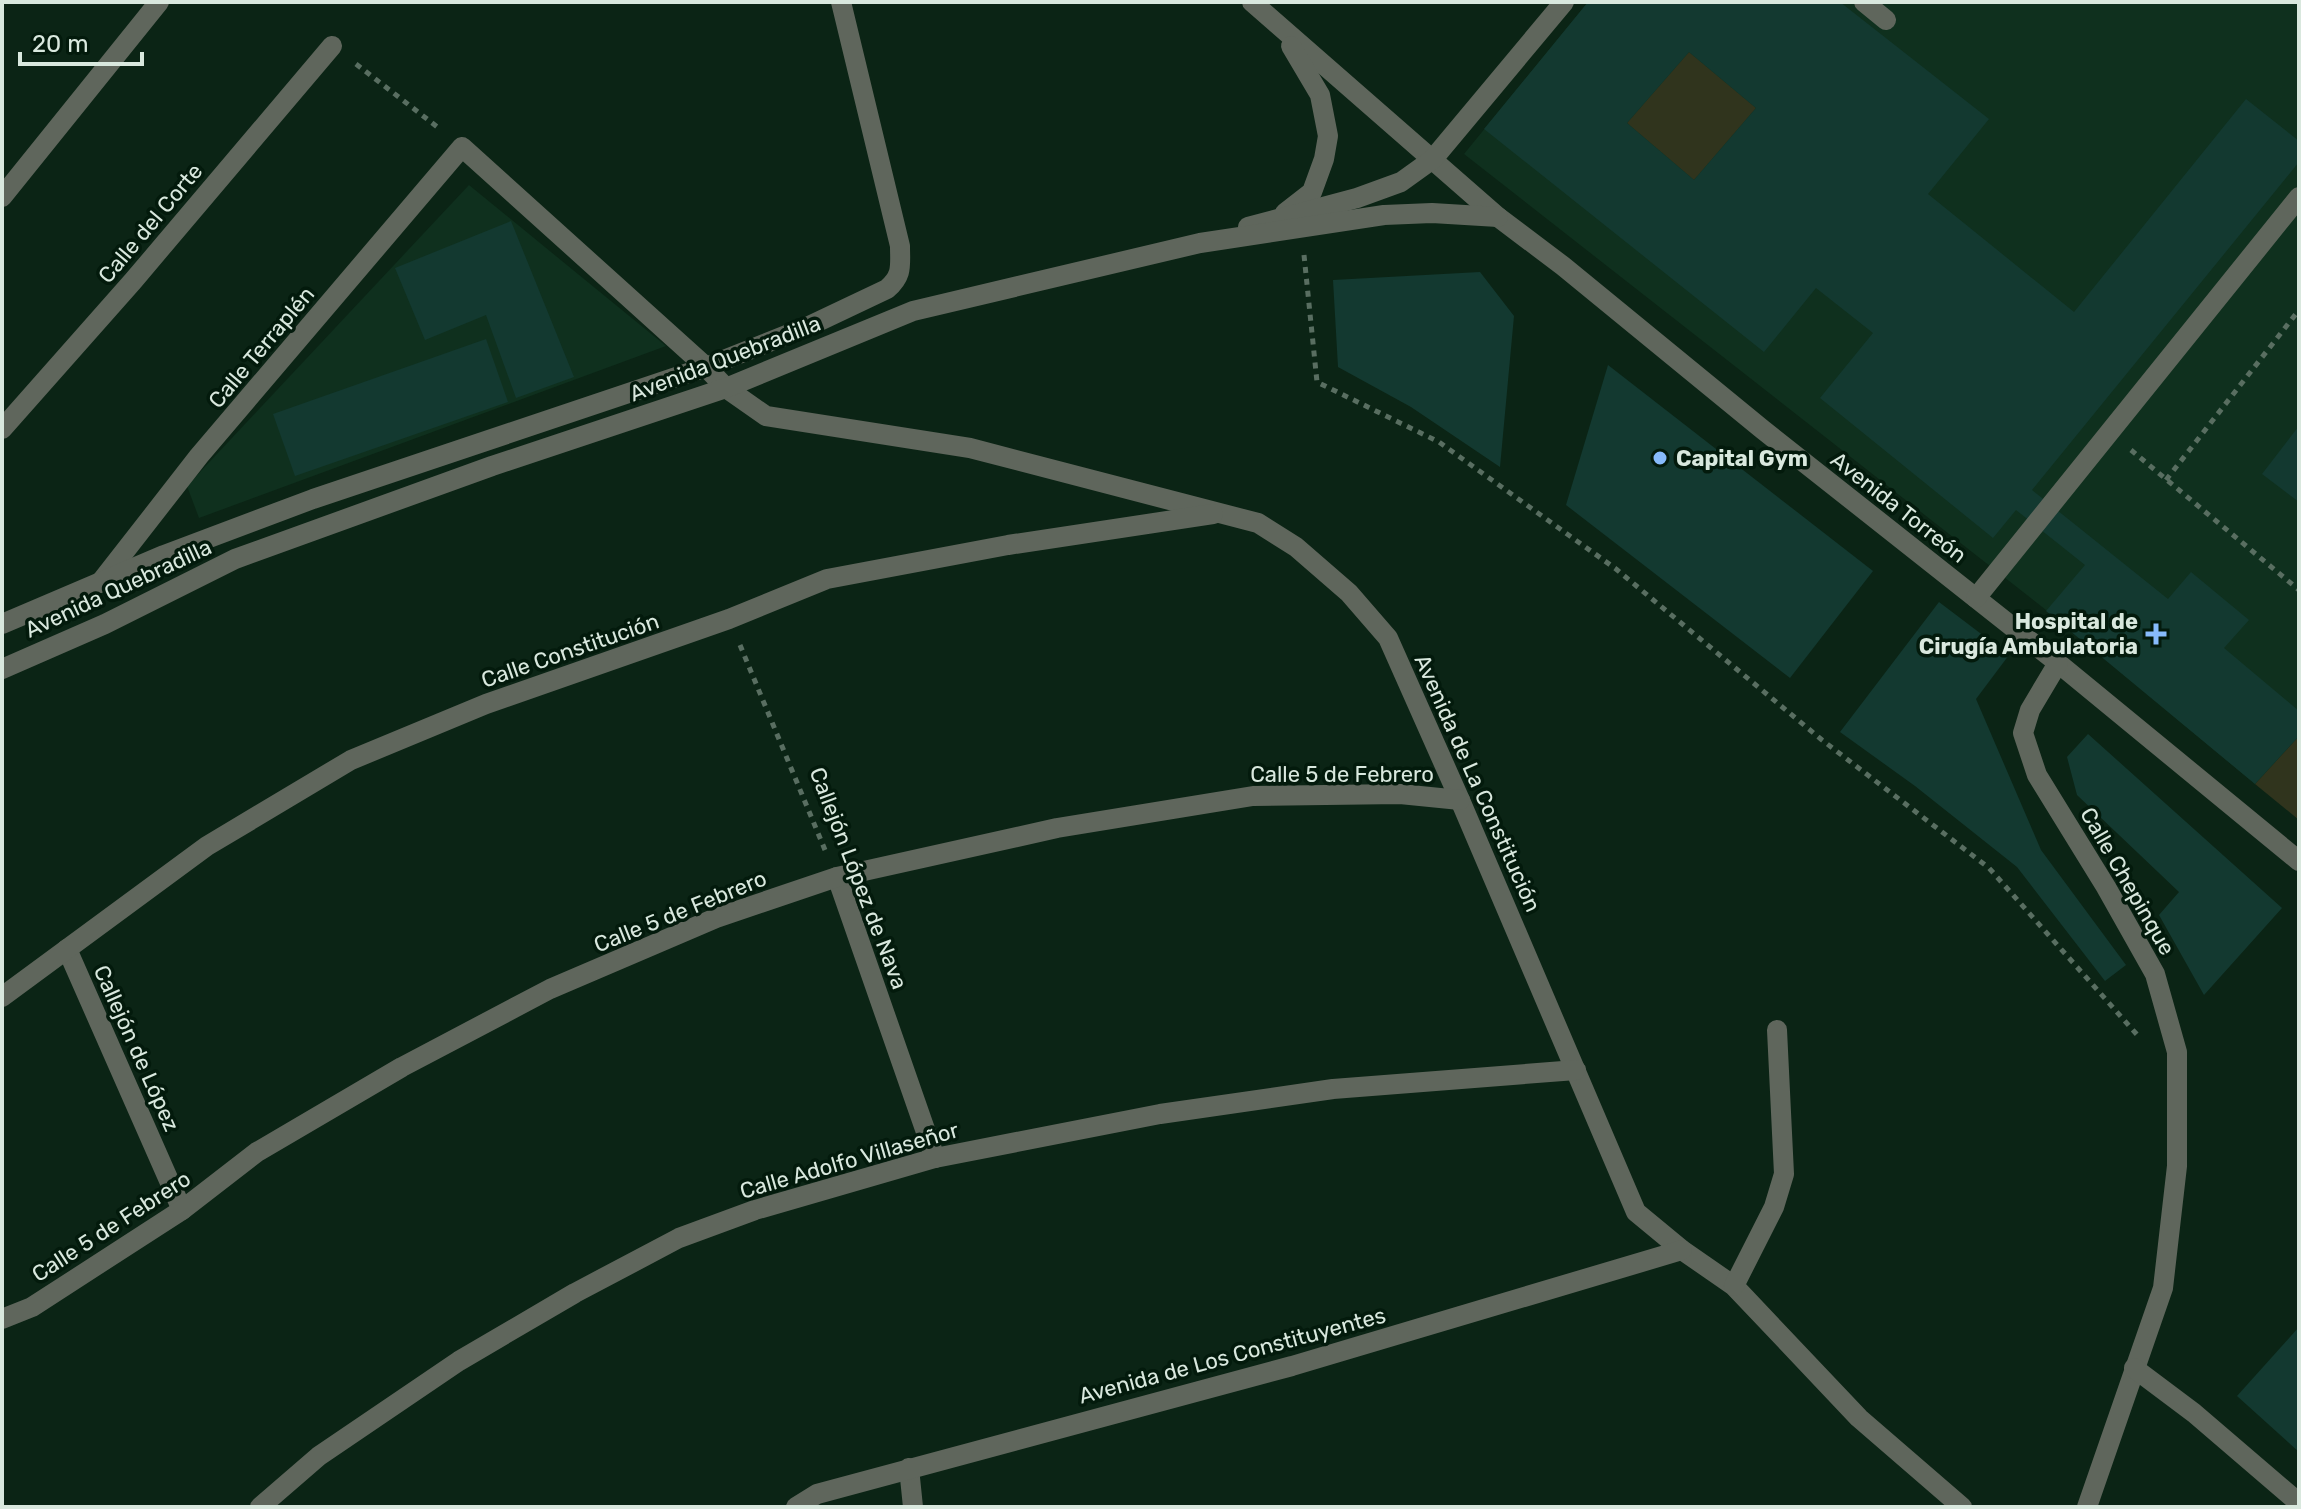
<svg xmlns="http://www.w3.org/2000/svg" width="2301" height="1509" font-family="Rubik,sans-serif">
	<rect width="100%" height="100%" fill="#0b2415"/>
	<g fill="#0f301e">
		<path d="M1588,2H2299V736L2255,784L2046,610L1464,154Z"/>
		<path d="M469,185L666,346L199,518L187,486Z"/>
	</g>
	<g fill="#30341d">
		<path d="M1689,52L1756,108L1694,180L1627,123Z"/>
		<path d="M2299,736V820L2255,784Z"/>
	</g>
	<g fill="#133930" fill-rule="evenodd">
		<path d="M1588,2H1840L1989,119L1928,194L2074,312L2246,99L2299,141V162L2032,490L2168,599L2191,572L2249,620L2224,648L2299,711V736L2255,784L2046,611L2085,565L2016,510L1993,538L1820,398L1873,333L1816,288L1764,352L1484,129ZM1689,52L1756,108L1694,180L1627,123Z"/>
		<path d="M511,221L574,377L516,398L486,315L425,340L395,268Z"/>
		<path d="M1480,272L1514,316L1500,467L1411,407L1338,367L1333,280Z"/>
		<path d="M486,339L508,402L295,476L273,414Z"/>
		<path d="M1608,365L1873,571L1790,678L1566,505Z"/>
		<path d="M2299,426V502L2262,474Z"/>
		<path d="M1939,602L2009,655L1976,699L2041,850L2126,965L2105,981L2017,867L1915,786L1840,732Z"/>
		<path d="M2088,734L2282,908L2204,995L2159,915L2179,892L2077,795L2067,757Z"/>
		<path d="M2299,1327V1452L2237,1396Z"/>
	</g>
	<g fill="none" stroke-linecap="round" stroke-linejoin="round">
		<g stroke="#596e61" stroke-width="5" stroke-dasharray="6 6" stroke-linecap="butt">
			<path d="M356,64L440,129"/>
			<path d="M1304,255L1317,382L1439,442L1616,569L1822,740L1989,868L2140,1038"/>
			<path d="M2131,450L2299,590"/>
			<path d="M2166,480L2299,310"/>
			<path d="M740,645L825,850"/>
		</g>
		<g stroke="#5f665c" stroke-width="20">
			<path d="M1252,2L1498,217L1563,266L1762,429L2058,663L2299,861"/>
			<path d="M1864,2L1886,20"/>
			<path d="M2,197L159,2"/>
			<path d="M1285,213L1312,192L1324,159L1328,136L1320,95L1291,46"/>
			<path d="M1248,227L1357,198L1401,182L1433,159L1564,2"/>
			<path d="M2,429L133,281L332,46"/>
			<path d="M100,583L199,456L462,147L706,367L726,388L766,416L970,448L1258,523L1296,547L1349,593L1388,638L1460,800L1636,1212L1682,1250L1734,1286L1859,1418L1962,1507"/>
			<path d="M1976,598L2299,197"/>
			<path d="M2,624L164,555L313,499L706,367L809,326L887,289C903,275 900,266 900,246L841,2"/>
			<path d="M2058,663L2030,710L2023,733L2037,775L2106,887L2155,974L2177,1052V1166L2163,1288L2087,1507"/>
			<path d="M2,669L105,624L235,559L492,466L726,388L913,311L1200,243L1384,215L1432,213L1498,217"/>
			<path d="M837,877L935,1158"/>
			<path d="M67,949L182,1210"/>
			<path d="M2,997L207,846L351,760L486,704L729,619L827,579L1008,545L1213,514"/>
			<path d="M1734,1286L1774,1207L1784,1174L1777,1030"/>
			<path d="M2,1319L32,1307L182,1210L257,1152L402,1067L550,989L716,918L837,877L1057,828L1253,796L1400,794L1460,800"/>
			<path d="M2134,1368L2194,1413L2299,1503"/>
			<path d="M909,1468L913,1507"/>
			<path d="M260,1507L319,1456L459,1361L575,1293L679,1238L755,1210L935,1158L1160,1114L1333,1089L1576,1070"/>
			<path d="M796,1507L817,1494L1292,1366L1682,1250"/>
		</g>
	</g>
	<g fill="#87bbfb" stroke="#031a0c" stroke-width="3">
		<circle cx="1660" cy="458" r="8"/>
		<path d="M2152 622h8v8h8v8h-8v8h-8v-8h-8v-8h8z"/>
	</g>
	<g text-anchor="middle" stroke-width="7" stroke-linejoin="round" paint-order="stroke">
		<g font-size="22" fill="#d9e8de" stroke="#031a0c">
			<text transform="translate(150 223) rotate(-50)" y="8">Calle del Corte</text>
			<text transform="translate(261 347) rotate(-50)" y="8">Calle Terraplén</text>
			<text transform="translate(725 358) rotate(-21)" y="8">Avenida Quebradilla</text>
			<text transform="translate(1899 507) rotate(38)" y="8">Avenida Torreón</text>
			<text transform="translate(118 588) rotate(-25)" y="8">Avenida Quebradilla</text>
			<text transform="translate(570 650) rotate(-19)" y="8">Calle Constitución</text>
			<text x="1342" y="782">Calle 5 de Febrero</text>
			<text transform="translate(1478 783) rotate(66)" y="8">Avenida de La Constitución</text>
			<text transform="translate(859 878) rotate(69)" y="8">Callejón López de Nava</text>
			<text transform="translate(2128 881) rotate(60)" y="8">Calle Chepinque</text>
			<text transform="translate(680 911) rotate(-22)" y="8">Calle 5 de Febrero</text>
			<text transform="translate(137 1048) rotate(66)" y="8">Callejón de López</text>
			<text transform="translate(849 1160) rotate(-16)" y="8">Calle Adolfo Villaseñor</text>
			<text transform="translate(111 1226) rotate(-33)" y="8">Calle 5 de Febrero</text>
			<text transform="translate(1232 1355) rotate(-15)" y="8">Avenida de Los Constituyentes</text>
		</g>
		<g font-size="22" font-weight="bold" fill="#d9e8de" stroke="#031a0c" text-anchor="start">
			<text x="1676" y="466">Capital Gym</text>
			<text x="2138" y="629" text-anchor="end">Hospital de<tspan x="2138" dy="25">Cirugía Ambulatoria</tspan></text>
		</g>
	</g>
	<rect width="2301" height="1509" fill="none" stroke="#d9e8de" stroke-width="8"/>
	<path d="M20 52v12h122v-12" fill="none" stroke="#d9e8de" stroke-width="4"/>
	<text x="32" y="52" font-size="24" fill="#d9e8de" stroke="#031a0c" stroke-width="6" paint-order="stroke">20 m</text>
</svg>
